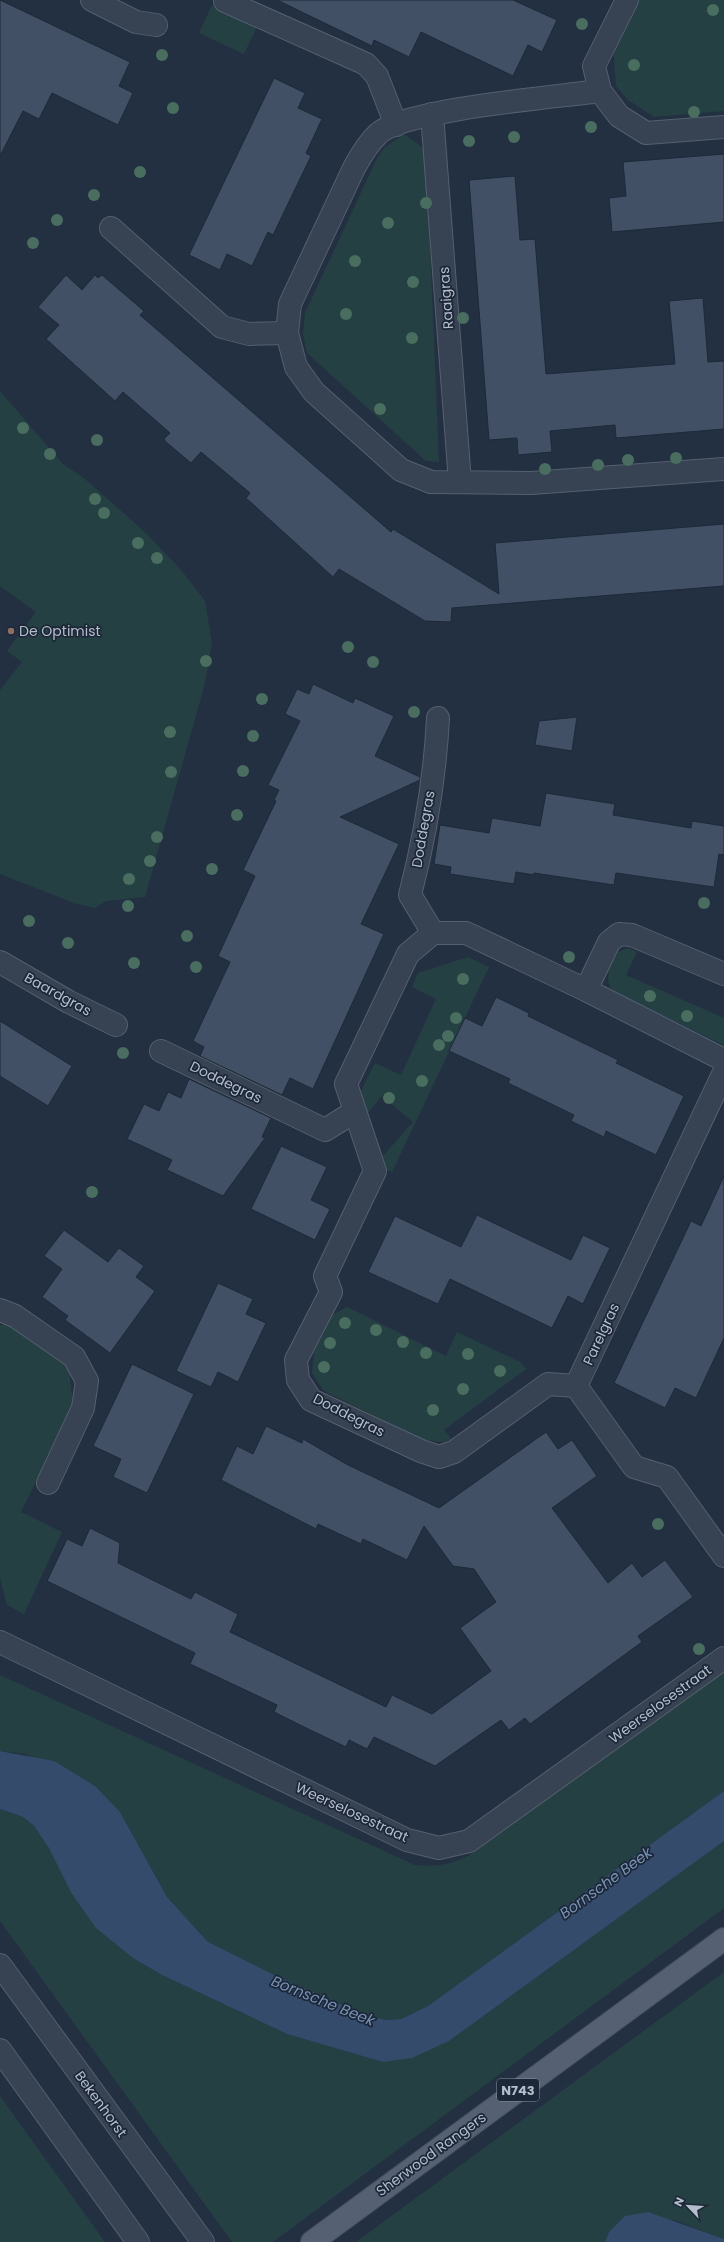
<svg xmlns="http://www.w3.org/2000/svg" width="724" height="2242" font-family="Poppins,sans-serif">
	<rect width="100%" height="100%" fill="#233042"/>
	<g fill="#254043">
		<path d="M638,0H724V111L654,117L628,100L616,86L613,48Z"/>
		<path d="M212,5L257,27L244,54L199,33Z"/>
		<path d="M404,134L426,150L439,462L426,461L307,353L303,334L305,313L377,158L384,148Z"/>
		<path d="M0,391L63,464L85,479L147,534L181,570L205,601L212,643L205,683L145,897L106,901L95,908L74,903L0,874V690L22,662L7,651L36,612L0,586Z"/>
		<path d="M628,948L637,952L626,975L724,1018V1045L612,991C603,976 611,966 618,952Z"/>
		<path d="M468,957L489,967L392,1172L387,1170L383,1156L413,1122L382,1096L367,1114L360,1093L375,1063L401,1075L436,999L412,987L418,973Z"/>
		<path d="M347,1307L446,1356L457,1332L520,1362L526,1369L444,1430L451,1439L444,1442L424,1440L324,1391L312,1373L314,1352L332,1315Z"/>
		<path d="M0,1325H11L64,1363L69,1368L73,1406L21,1512L62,1532L24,1614L7,1605L0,1577Z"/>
		<path d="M724,1672V1791L428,2006L401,2019L386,2020L365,2015L270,1973L208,1942L167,1897L120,1812L26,1754L0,1751V1675L415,1865C435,1867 450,1865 468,1856Z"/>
		<path d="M0,1809L23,1817L34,1826L133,1958L162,1975L287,2034L383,2062L449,2041L724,1841V1908L273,2242H232L0,1921Z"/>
		<path d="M724,1972V2239L674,2220L609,2232L605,2242H356Z"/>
		<path d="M0,2096L105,2242H0Z"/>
	</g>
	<g fill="#344b6b">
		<path d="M0,1751L54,1761L95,1786L120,1812L167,1897L208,1942L270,1973L365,2015L386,2020L401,2019L428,2006L724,1791V1841L449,2041L412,2058L383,2062L287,2034L162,1975L133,1958L96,1928L72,1894L49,1848L34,1826L23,1817L0,1809Z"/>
		<path d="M648,2212L724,2239V2242H605L609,2232L625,2216Z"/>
	</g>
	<g fill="#415065" stroke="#1e2939">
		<path d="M0,0L130,62L119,86L133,93L118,125L52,93L39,119L23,111L0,156Z"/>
		<path d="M277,0H513L557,20L542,52L528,45L513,76L421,32L409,57L374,40L372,46Z"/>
		<path d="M274,78L305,93L298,108L322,119L306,153L311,156L273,235L268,232L252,266L227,254L220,270L189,255Z"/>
		<path d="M724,154V222L612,232L609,198L626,196L623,162Z"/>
		<path d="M515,176L520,240L535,239L546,374L675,364L669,301L703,298L708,362L724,361V429L616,438L615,425L550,431L552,452L518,455L517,438L489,440L469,180Z"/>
		<path d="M66,275L82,290L95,275L98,278L102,275L144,311L140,315L391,532L393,529L499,594L495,543L724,524V586L452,608L451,622L425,621L339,569L333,577L246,498L250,493L201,452L191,463L166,442L164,439L170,433L123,392L115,401L46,339L59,325L38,307Z"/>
		<path d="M313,684L353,703L355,698L394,716L375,756L420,777V780L340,817L399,844L361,924L384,934L313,1089L290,1078L282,1095L200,1056L204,1047L193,1041L230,962L218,956L255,876L243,870L276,801L274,800L279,790L268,785L300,721L285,714L297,689L309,694Z"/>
		<path d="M577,717L572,751L535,745L539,721Z"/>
		<path d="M546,793L615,804L613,815L691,828L692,821L724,826V855L719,854L714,887L616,873L614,885L534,873V875L516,872L514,884L450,874L451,867L434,864L440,825L489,833L492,818L540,826Z"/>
		<path d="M496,997L529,1013L528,1016L618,1060L616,1063L684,1096L656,1155L606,1131L604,1137L571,1121L574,1115L508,1083L510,1079L449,1051L465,1018L482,1026Z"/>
		<path d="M0,1021L72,1066L48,1106L0,1076Z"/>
		<path d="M189,1079L271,1118L262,1137L265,1138L223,1196L167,1170L172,1160L127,1139L144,1104L159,1111L168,1092L181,1098Z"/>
		<path d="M281,1146L327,1167L311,1200L330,1209L315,1240L251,1209Z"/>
		<path d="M724,1176V1338L696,1398L675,1388L665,1408L614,1383L691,1221L701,1226Z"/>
		<path d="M477,1215L571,1260L583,1235L610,1248L583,1304L568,1296L552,1328L450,1279L438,1304L368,1272L395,1216L461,1247Z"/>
		<path d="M64,1230L108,1262L119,1248L144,1266L136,1277L155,1291L110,1353L65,1320L68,1316L42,1297L62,1269L44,1256Z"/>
		<path d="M218,1283L253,1299L246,1314L266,1323L238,1382L218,1372L211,1387L176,1371Z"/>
		<path d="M132,1364L194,1394L147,1493L113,1477L121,1459L93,1446Z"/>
		<path d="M266,1426L302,1443L303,1439L348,1465L439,1508L546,1432L558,1449L572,1440L597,1476L552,1508L608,1583L632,1563L642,1577L665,1560L693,1597L638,1636L642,1642L530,1724L525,1718L509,1730L501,1720L435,1766L374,1737L367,1749L349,1740L346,1747L302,1726L274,1712L277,1705L190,1664L195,1653L47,1581L67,1539L82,1546L90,1528L120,1543L118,1563L191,1599L195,1592L238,1614L230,1632L386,1707L392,1695L432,1714L491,1671L460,1628L496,1602L474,1569L453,1566L424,1526L407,1560L363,1539L361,1544L318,1524L316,1529L221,1480L237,1446L253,1454Z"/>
	</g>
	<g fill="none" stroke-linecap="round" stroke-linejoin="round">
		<defs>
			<g id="minor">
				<path d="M92,0L136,22L156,25"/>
				<path d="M627,0L594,66L600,91L619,116L646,133L724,127"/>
				<path d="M225,1L366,64L377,76L396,125"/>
				<path d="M432,114L460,482"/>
				<path d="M111,228L222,327L249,334L287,333L296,367L314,392L401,470L431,482L531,483L724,469"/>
				<path d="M287,333L290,304L354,168C361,155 368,143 379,133C407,109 557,97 600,91"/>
				<path d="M433,933L410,895C425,837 435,777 438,718"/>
				<path d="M0,962L69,1002L116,1025"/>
				<path d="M586,990L609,942L619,934L632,935L724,974"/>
				<path d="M161,1051L325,1130L354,1112"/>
				<path d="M724,1072L576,1386L634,1467L667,1477L724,1556"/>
				<path d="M0,1310L15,1316L74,1357L87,1381L83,1408L48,1483"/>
				<path d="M576,1386L548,1384L454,1452L439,1457L421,1451L311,1400L298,1380L296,1360L331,1292L325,1276L375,1171L346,1084L408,954L433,933H466L586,990L724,1060"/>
			</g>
			<g id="tertiary">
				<path d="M0,1642L407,1840L439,1848L469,1841L724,1658"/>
				<path d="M0,1965L203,2242"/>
				<path d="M0,2050L138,2242"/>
			</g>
			<path id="primary" d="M312,2242L724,1939"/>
		</defs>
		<use href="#minor" stroke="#55606f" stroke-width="24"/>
		<use href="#tertiary" stroke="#55606f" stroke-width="24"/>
		<use href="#primary" stroke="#414b5b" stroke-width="24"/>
		<use href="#minor" stroke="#374252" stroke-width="22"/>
		<use href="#tertiary" stroke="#374252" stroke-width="22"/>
		<use href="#primary" stroke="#556172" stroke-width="22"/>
	</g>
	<g fill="#496d5e">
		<circle cx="713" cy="10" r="6"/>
		<circle cx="582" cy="24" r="6"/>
		<circle cx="162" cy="55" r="6"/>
		<circle cx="634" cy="65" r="6"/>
		<circle cx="173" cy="108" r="6"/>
		<circle cx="694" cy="112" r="6"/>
		<circle cx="591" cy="127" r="6"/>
		<circle cx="514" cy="137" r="6"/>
		<circle cx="469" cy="141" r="6"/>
		<circle cx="140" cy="172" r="6"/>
		<circle cx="94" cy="195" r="6"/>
		<circle cx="426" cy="203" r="6"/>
		<circle cx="57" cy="220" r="6"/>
		<circle cx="388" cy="223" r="6"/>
		<circle cx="33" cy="243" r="6"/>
		<circle cx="355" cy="261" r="6"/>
		<circle cx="413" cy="282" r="6"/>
		<circle cx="346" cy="314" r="6"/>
		<circle cx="463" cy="318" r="6"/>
		<circle cx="412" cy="338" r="6"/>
		<circle cx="380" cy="409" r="6"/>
		<circle cx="23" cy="428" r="6"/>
		<circle cx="97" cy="440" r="6"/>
		<circle cx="50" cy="454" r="6"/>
		<circle cx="676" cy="458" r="6"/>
		<circle cx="628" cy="460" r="6"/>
		<circle cx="598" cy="465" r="6"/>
		<circle cx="545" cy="469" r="6"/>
		<circle cx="95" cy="499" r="6"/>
		<circle cx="104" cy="513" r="6"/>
		<circle cx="138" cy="543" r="6"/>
		<circle cx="157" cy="558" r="6"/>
		<circle cx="348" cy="647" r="6"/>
		<circle cx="206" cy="661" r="6"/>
		<circle cx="373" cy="662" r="6"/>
		<circle cx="262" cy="699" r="6"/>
		<circle cx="414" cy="712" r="6"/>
		<circle cx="170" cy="732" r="6"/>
		<circle cx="253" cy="736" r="6"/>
		<circle cx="243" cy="771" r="6"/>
		<circle cx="171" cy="772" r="6"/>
		<circle cx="237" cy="815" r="6"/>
		<circle cx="157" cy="837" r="6"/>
		<circle cx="150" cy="861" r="6"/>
		<circle cx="212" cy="869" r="6"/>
		<circle cx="129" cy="879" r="6"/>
		<circle cx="704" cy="903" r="6"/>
		<circle cx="128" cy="906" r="6"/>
		<circle cx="29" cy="921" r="6"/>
		<circle cx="187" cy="936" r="6"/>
		<circle cx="68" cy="943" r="6"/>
		<circle cx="569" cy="957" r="6"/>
		<circle cx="134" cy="963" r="6"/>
		<circle cx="196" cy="967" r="6"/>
		<circle cx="463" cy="979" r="6"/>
		<circle cx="650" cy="996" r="6"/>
		<circle cx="687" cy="1016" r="6"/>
		<circle cx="456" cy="1018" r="6"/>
		<circle cx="448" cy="1036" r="6"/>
		<circle cx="439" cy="1045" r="6"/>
		<circle cx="123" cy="1053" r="6"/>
		<circle cx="422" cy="1081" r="6"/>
		<circle cx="389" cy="1098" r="6"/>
		<circle cx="92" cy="1192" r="6"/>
		<circle cx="345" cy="1323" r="6"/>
		<circle cx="376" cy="1330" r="6"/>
		<circle cx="403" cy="1342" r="6"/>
		<circle cx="330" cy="1343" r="6"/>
		<circle cx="426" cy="1353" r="6"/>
		<circle cx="468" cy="1354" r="6"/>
		<circle cx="324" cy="1367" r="6"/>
		<circle cx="500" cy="1371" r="6"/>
		<circle cx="463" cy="1389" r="6"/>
		<circle cx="433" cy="1410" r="6"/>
		<circle cx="658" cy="1524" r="6"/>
		<circle cx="699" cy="1649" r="6"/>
	</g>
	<circle fill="#8d6e63" stroke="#1c2737" stroke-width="1.5" cx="11" cy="631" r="4"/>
	<g text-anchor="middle" stroke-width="3.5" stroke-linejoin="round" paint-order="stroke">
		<rect fill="#1c2737" stroke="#86909f" stroke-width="1" x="497" y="2079" width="42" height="22" rx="3"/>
		<g font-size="13" font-weight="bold" fill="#b4bdcc">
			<text x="518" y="2095">N743</text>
		</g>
		<g font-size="14" fill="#b4bdcc" stroke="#1c2737">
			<text transform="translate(446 298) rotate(-94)" y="5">Raaigras</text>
			<text transform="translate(423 829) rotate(-80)" y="5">Doddegras</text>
			<text transform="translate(58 994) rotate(29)" y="5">Baardgras</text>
			<text transform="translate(226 1082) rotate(26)" y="5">Doddegras</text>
			<text transform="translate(601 1334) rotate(-65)" y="5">Parelgras</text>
			<text transform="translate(349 1415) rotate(27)" y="5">Doddegras</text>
			<text transform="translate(660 1704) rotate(-36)" y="5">Weerselosestraat</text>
			<text transform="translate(352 1812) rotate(25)" y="5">Weerselosestraat</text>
			<text transform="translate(101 2104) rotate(54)" y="5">Bekenhorst</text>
			<text transform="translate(431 2154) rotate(-36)" y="5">Sherwood Rangers</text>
		</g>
		<g font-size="14" fill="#b4bdcc" stroke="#1c2737" text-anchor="start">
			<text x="19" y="636">De Optimist</text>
		</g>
		<g font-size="15" font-style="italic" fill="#7893b6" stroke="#1c2737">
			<text transform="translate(606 1883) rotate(-36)" y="5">Bornsche Beek</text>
			<text transform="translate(323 2001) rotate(22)" y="5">Bornsche Beek</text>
		</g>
	</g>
	<g transform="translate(688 2206) rotate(295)" stroke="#1c2737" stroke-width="3" paint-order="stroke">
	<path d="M0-3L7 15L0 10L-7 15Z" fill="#b4bdcc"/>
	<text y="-6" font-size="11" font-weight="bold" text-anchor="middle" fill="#b4bdcc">N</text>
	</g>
</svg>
